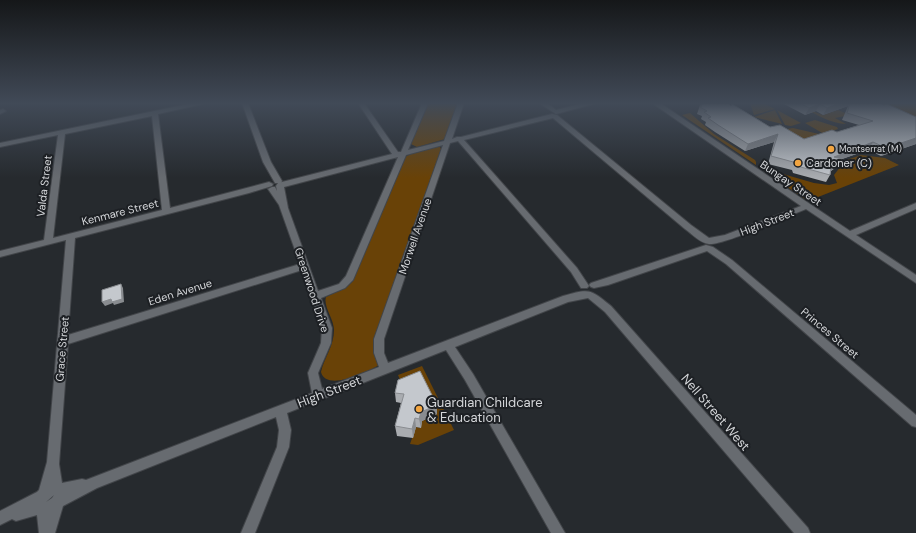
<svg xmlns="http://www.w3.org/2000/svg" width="916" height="533" font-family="'DM Sans',sans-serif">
	<rect width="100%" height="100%" fill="#262a2e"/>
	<g fill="#694207">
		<path d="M427,103H459L445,139L417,147L411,144Z"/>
		<path d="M750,103H763L775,109L754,115Z"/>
		<path d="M870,103H916V126Z"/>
		<path d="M802,107L823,115L838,110L850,115L835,118L846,124C832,124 815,114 802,107Z"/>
		<path d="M775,110L782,124L754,117Z"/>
		<path d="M777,110L801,123L791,126L785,125Z"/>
		<path d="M690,113L714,134L755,160L756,162V165L682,115Z"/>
		<path d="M815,120L837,127L838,129L824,134L805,123Z"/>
		<path d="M793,128L819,134L821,135L798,142L793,140L787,129Z"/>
		<path d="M436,146L440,147L441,149L376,341L379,365C368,372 326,392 321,372C324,358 334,346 334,330C334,319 323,306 326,297L344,288L352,282L405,157L413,153Z"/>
		<path d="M861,155L885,158L899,165L808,201L774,178L783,174L814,183L829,185L837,183L834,175L841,166L838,163Z"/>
		<path d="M422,366L454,430L418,445L410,444L416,427L420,428L422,421L437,414L402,384L398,375Z"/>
	</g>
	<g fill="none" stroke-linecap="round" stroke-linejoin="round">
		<defs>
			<g id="minor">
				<path d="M193,103H207L158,114L170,208L269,182L273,184L272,186L249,193L75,238L68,335L300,264L279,205L268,189L272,187H275L277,191L276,186L278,183L392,154L358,103H364L398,152H401L422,103H428L408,150L444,141L458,103H464L452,139L457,137H461L552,114L557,115L691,225L709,238L725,235L801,206L652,103H660L850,231L916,203V209L856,235L916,275V283L806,209C788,216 724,245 709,244C700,243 692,234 685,229L553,118L464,140L577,268L589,286L587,288H581L571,272L458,141L450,143L384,339V353L388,363L563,296C590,288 590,289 611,306L808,528L810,533H794L605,312L588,298L568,302L455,347L473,374L565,533H551L465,380L446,350L287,413L291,430L289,447L255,533H241L277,447L279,430L276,417L97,488L63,506L55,533H39L37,515L16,521L12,519L0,525V511L37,492L39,490L47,462L66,240L0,257V251L44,240L58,135L0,147V143ZM152,116L162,210L53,238L65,134ZM443,145L374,339V353L379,367L322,389L318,373L331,343L332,328L321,298L345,288L353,280L406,155ZM398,157L346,276L339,284L318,291L288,208L284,187ZM302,270L322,328L321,343L308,373L312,393L86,480L82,479L62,483L59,464L68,344ZM54,495L52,498L46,502Z"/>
				<path d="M242,103H248L271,162L282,181L281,183H275L263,162Z"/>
				<path d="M539,103H547L556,110L584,103H597L556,114Z"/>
				<path d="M3,109L6,111L0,114V110Z"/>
				<path d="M706,245L713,247L732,260L916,415V427L912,426L726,264L707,251L608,285L594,288L591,287L589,285L591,283Z"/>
			</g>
		</defs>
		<use href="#minor" stroke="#424549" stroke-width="2"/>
		<use href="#minor" fill="#676b70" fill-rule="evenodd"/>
	</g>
	<g fill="#a9acb0">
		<path d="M782,103H880L916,117V144L881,156L868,150L842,159L838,166L831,171L830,175L826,182L793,173L792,170L768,164L774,142L745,151L715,132L705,125L706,122L701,119L702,116L697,114L700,105L731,106L732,104L770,127L804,139L837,132L859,125L842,120L848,106L823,115L816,111L805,115Z"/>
		<path d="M398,380L437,414L422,421L421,428L416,427L413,438L397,436L395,426L401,403L396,402L395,393Z"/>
	</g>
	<g fill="#898c90">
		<path d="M840,103H849L848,106L823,115L827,108Z"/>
		<path d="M820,104L816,111L805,115L809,108Z"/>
		<path d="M778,134L774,142L745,151L748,144Z"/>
		<path d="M916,138V144L881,156L886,148Z"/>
		<path d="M873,142L868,150L842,159L838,166L827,173L834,157Z"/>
		<path d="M121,284L123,288L124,302L114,305L113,303L105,306L102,302Z"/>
		<path d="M437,405V414L422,421L421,428L419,419L421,412Z"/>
		<path d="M415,418L416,427L413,438L412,429Z"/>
	</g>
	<g fill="#c4c8cd" stroke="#898c90">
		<path d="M706,103H728L731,106L732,104L770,127L780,125L804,139L832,130L837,132L873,121L847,113L850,103H880L884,105L887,104L916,117V138L886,148L873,142L834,157L842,159L831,166L830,175L797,166V163L771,156L778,134L748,144L718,125L708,118L711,117L704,112L707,111L700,107L702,106L700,105Z"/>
		<path d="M800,103H840L827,108L820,104L809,108Z"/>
		<path d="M121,284L122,299L112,302L111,299L102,302V290Z"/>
		<path d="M420,371L437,405L421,412L419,419L415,418L412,429L395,426L404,394L395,393L398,380Z"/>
	</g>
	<linearGradient id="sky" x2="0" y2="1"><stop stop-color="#151719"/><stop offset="0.58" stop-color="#414a57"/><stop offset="1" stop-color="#414a57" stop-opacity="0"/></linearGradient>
	<rect width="916" height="178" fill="url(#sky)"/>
	<g fill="#f2a541" stroke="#1d2024" stroke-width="1.5">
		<circle cx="831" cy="149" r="4"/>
		<circle cx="798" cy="163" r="4"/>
		<circle cx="419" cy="409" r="4"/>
	</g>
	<g text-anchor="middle" stroke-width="4" stroke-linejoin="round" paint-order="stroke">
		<g font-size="9" fill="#d4d6d9" stroke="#1d2024" text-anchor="start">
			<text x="839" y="152">Montserrat (M)</text>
		</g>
		<g font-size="11" fill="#d4d6d9" stroke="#1d2024" text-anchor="start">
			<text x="806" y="167">Cardoner (C)</text>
		</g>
		<g font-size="11" fill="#d4d6d9" stroke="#1d2024">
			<text transform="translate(791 183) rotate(34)" y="4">Bungay Street</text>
			<text transform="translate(44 186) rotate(-83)" y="4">Valda Street</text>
			<text transform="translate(120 212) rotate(-14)" y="4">Kenmare Street</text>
			<text transform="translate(767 222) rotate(-21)" y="4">High Street</text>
			<text transform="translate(415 236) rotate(-71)" y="4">Morwell Avenue</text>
			<text transform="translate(312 290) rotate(72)" y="4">Greenwood Drive</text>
			<text transform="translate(180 292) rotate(-17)" y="4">Eden Avenue</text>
			<text transform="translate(830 333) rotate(40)" y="4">Princes Street</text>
			<text transform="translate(62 349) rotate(-85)" y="4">Grace Street</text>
		</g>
		<g font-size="13" fill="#d4d6d9" stroke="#1d2024">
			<text transform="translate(329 391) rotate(-21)" y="5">High Street</text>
			<text transform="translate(716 412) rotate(49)" y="5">Nell Street West</text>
		</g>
		<g font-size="13" fill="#d4d6d9" stroke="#1d2024" text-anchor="start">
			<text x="427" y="407">Guardian Childcare<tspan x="427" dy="15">&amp; Education</tspan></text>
		</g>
	</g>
</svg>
